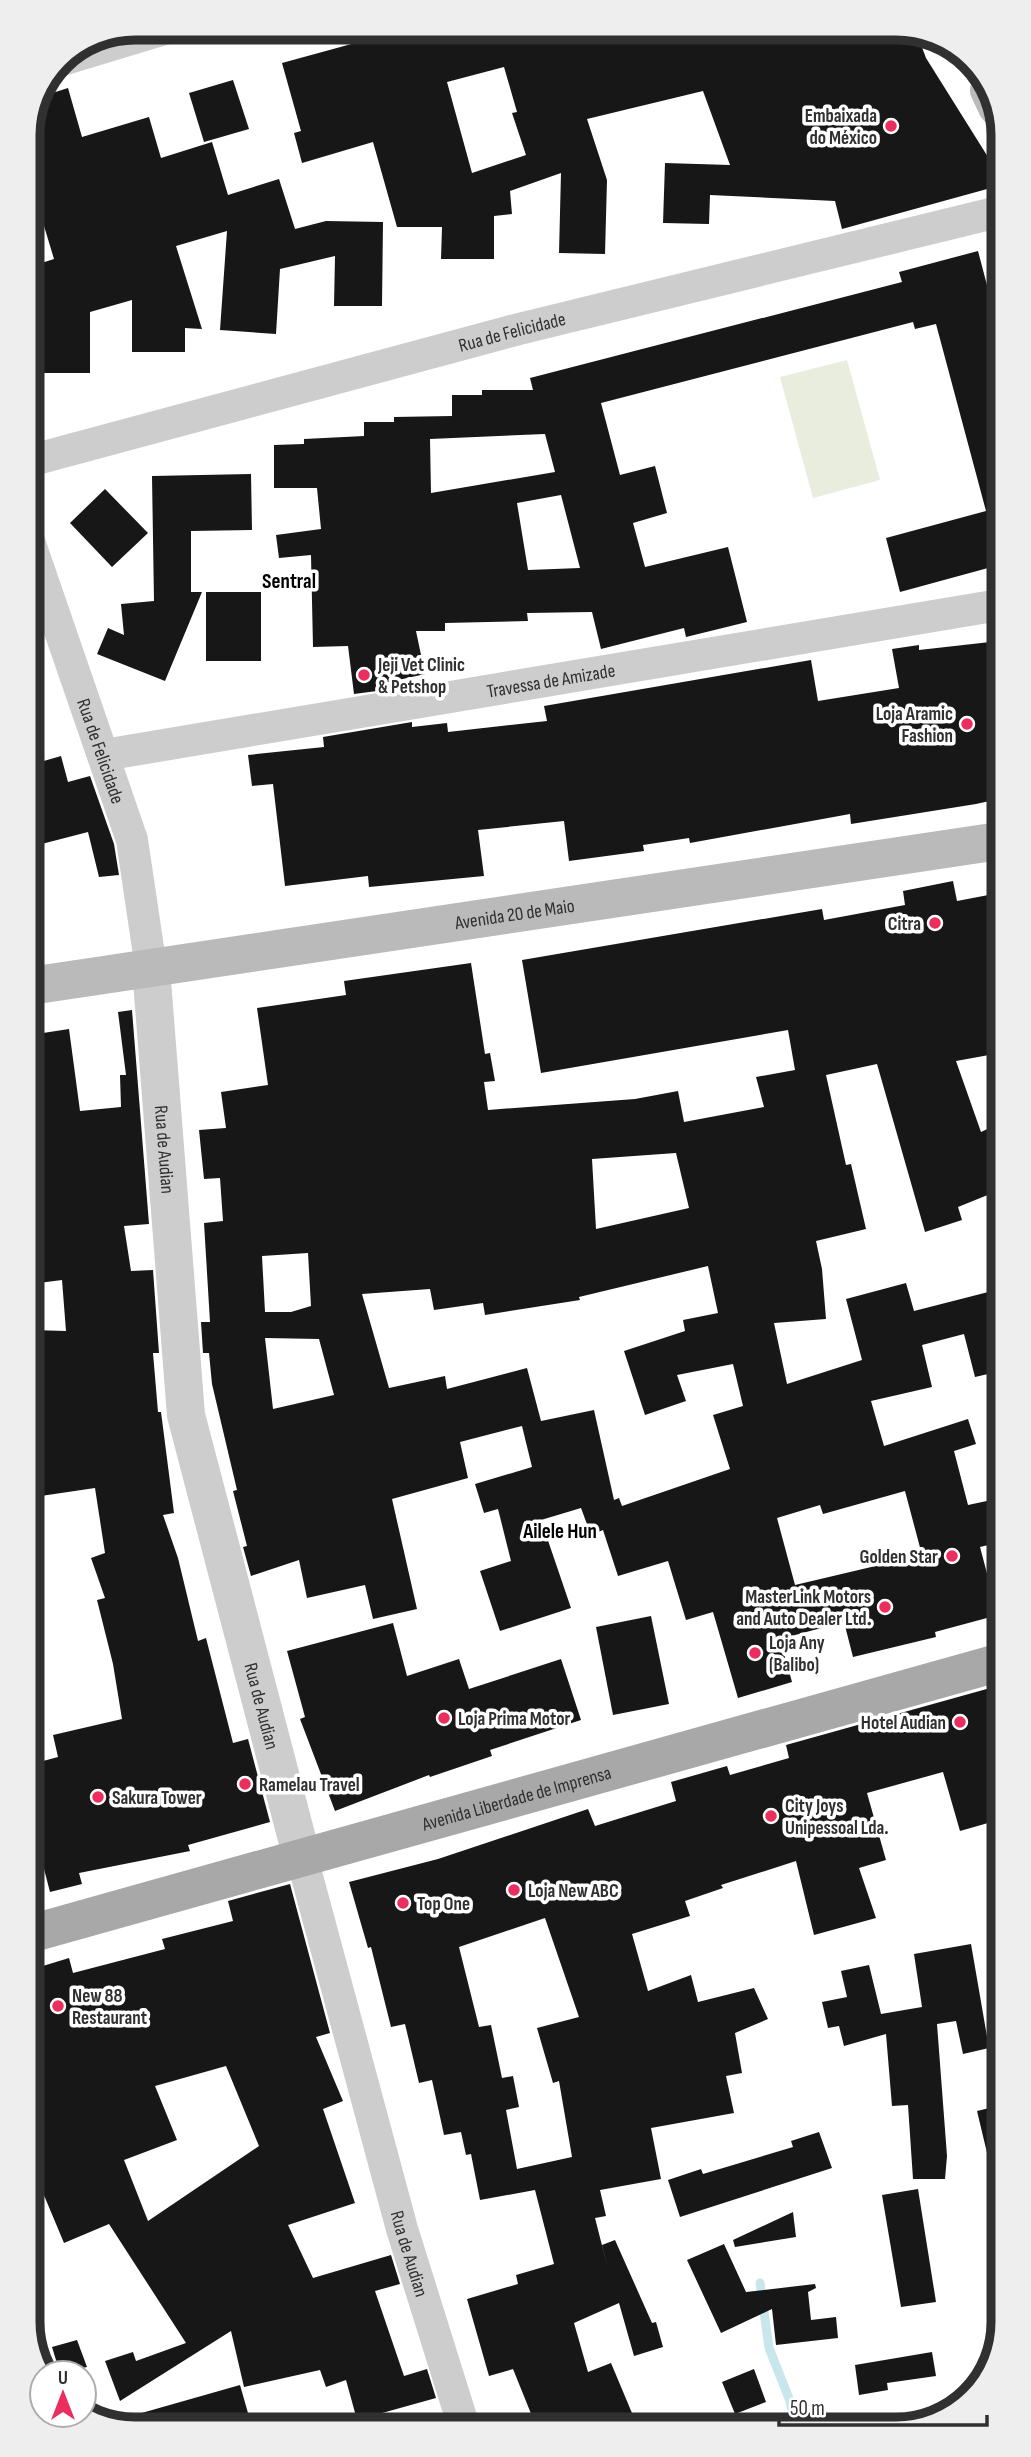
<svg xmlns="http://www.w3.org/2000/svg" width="1031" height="2457" font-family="'Sofia Sans Condensed',sans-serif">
	<rect width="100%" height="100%" fill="#fff"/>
	<path fill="#e9eddd" d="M847,360L880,480L813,498L780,377Z"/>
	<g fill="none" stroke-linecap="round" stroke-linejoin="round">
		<path stroke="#c9e6ed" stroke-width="9" d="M760,2283L769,2348L790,2401L795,2424"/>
	</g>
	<g fill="#171717" fill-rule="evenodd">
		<path d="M351,28H673L674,36L679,37L707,28H903L917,34L926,58L998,173V186L842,229L835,201L710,195L709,224L663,223L665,163L730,165L703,91L587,119L607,180L605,254L559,253L561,173L510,191L512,214L494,216V259H441L442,227H397L373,142L302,163L294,133L301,131L282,63L355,43ZM504,67L517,112L512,113L526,155L472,173L447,82Z"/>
		<path d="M233,80L249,129L204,142L189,93Z"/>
		<path d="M68,88L82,137L149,117L161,158L212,142L228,195L279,179L295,229L326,221L383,222L382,306H334L335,256L280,269L276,334L220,330L227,231L176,246L202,329L185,328V352H132V300L90,312V373H29V267L54,259L38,206L28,209V129L43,96Z"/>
		<path d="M978,251L998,327L999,565L900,592L886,538L986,511L936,324L915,329L913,322L601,403L620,475L655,466L667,513L633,523L645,567L728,547L747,622L686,637L684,628L601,649L592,612L527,613L528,621L445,623V631H416L425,674L376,685L377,691L354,694L348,646L313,647L311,555L279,558L276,535L321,529L317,488H274V445L304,444V439L364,436V422H394V417L452,416V395H482V390H533L530,378L902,282L899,272ZM545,434L555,472L431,493L430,439ZM561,495L580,568L528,570L517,503Z"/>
		<path d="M251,474L252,530L191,531V592H202L165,681L97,654L108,628L124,635L121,604L154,601L152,476Z"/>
		<path d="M105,489L148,533L112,567L70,523Z"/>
		<rect x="206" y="592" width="55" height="69"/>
		<path d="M999,641V799L976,804L851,824L850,814L690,843L689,838L643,845L644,851L569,861L564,821L478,830L484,876L369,887L368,876L285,886L273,784L252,786L248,755L324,747L323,737L412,722V727L447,723L448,732L547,721L544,706L811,660L818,701L899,688L892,649L919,645V650Z"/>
		<path d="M61,756L68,782L90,776L114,844L119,875L99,877L88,832L30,847V765Z"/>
		<path d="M953,881L957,901L999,893L1000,1053L956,1061L981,1132L1000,1123V1190L958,1207L962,1220L925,1232L877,1064L826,1075L846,1165L851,1164L866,1229L816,1241L822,1269L826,1319L774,1323L787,1384L862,1360L846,1299L906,1283L914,1311L1000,1289L1001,1371L975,1377L964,1334L922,1345L932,1387L871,1401L884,1446L968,1419L976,1444L954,1451L968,1505L1001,1498V1542L980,1547L998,1615L935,1632L936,1637L853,1657L844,1622L780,1639L792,1682L738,1698L713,1612L686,1620L668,1561L618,1576L603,1530L591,1535L581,1508L541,1520L571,1608L500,1631L480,1571L511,1561L498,1509L484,1513L475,1484L532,1467L522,1426L460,1442L468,1478L392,1499L417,1609L373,1619L365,1585L307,1598L299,1560L251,1576L243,1547L247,1546L233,1491L237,1490L212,1384L209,1353H203L201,1322H210L204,1223L223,1221L220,1178L204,1179L199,1130L226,1128L221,1092L268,1085L257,1008L346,995L344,981L471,963L485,1054L490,1053L495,1081L484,1082L488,1110L635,1099L678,1091L684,1122L764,1107L756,1077L795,1070L788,1030L541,1073L522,960L822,909L824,920L905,905L903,891ZM676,1153L689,1208L596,1229L592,1159ZM308,1253L311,1306L291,1312H265L262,1256ZM708,1266L718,1313L683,1320L685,1331L624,1351L645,1415L686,1401L677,1375L733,1364L743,1406L713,1415L730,1469L622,1506L619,1498L614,1500L594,1410L541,1421L527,1368L447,1389L445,1376L389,1388L362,1294L430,1289L434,1310L483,1303L485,1315L580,1300L579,1297ZM265,1338L319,1339L334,1395L273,1409ZM905,1491L922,1555L795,1585L777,1518L820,1505L823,1514Z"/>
		<path d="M132,1010L149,1224L124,1226L131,1271L153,1270L159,1353H153L158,1412H161L174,1513L163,1515L178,1558L198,1641L206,1638L233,1743L248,1739L270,1822L188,1845L190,1851L79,1873L82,1884L50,1892L32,1823V1764L58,1757L53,1735L122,1719L113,1664L97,1600L105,1598L91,1558L105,1553L95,1488L34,1497L31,1479V1330L66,1331L62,1280L31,1284L30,1035L69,1029L80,1111L121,1107L120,1075H126L118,1012Z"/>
		<path d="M651,1616L669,1704L613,1715L596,1627Z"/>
		<path d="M393,1623L407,1676L459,1659L469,1689L561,1659L581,1720L490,1750L492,1756L430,1777L429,1775L335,1811L300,1719L305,1717L287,1651Z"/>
		<path d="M1001,1685L1002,1819L960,1831L943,1772L867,1793L886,1860L859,1868L876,1918L814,1935L796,1861L721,1885L723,1888L685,1901L690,1916L632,1934L648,1991L691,1975L698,2002L754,1988L768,2019L735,2033L742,2073L726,2076L734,2113L651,2128L661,2179L600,2190L606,2216L595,2218L608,2269L602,2245L615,2240L652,2323L656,2322L663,2347L634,2356L619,2303L574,2323L588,2372L611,2363L637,2425L536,2426L513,2369L489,2376L467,2299L518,2284L516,2275L554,2264L535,2190L480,2200L471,2154L466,2155L461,2132L444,2135L432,2080L419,2083L405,2024L391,2027L371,1947L368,1948L349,1882L438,1859L588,1809L595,1826L676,1801L671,1782L727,1766L730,1775L789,1758L786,1745ZM545,1918L579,2017L537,2028L553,2083L559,2081L572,2157L517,2169L506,2110L519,2107L513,2076L502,2078L491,2025L479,2027L459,1947Z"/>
		<path d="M290,1884L330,2033L316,2037L343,2101L323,2109L355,2203L288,2225L313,2278L391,2255L400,2284L375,2291L404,2376L427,2369L436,2398L357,2420L346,2380L326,2387L320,2370L244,2387L231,2331L120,2401L105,2361L133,2352L136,2361L186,2343L109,2224L64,2243L33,2169V1969L69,1958L73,1973L165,1949L162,1939L233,1921L228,1901ZM226,2066L259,2146L148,2221L124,2160L177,2140L155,2086Z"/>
		<path d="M971,1944L989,2048L963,2054L956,2021L937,2024L947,2156L945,2179H913L908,2105L892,2106L886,2034L844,2046L839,2026L828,2028L822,2002L847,1997L841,1971L869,1965L881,2014L922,2007L914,1954Z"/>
		<path d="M1002,2105L1003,2181L994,2182L977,2111Z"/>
		<path d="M819,2132L832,2168L680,2217L668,2180L701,2169L703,2174L793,2147L791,2141Z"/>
		<path d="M918,2189L936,2302L901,2307L882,2195Z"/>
		<path d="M793,2212L796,2237L735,2247L733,2240Z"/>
		<path d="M724,2244L746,2292L815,2284L816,2288L808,2292L811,2320L836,2317L838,2338L776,2345L772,2309L721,2333L687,2260Z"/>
		<path d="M77,2340L87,2367L60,2373L52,2347Z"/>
		<path d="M932,2352L936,2376L887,2383L888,2390L859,2395L855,2365Z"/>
		<path d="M754,2369L766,2402L735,2414L722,2382Z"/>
		<path d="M240,2385L248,2413L195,2428L128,2429L110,2422Z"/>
	</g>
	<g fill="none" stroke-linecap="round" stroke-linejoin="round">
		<g stroke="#cdcdcd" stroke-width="32">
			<path d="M59,61L168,28"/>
			<path id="s1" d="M29,461L519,329L998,212"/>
			<path id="s2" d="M29,541L132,840L151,968"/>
			<path id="s3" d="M104,755L999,605"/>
			<path id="s4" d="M302,1858L402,2229L464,2427"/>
		</g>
		<path stroke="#cdcdcd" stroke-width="38" id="s5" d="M151,968L186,1415L302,1858"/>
		<g stroke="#bababa" stroke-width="38">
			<path d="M989,90L997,107"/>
			<path id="s6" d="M30,986L999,841"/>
		</g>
		<path stroke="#a8a8a8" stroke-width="38" id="s7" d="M33,1933L1001,1662"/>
	</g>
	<g fill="#eb2e5e" stroke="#fff" stroke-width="2.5">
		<circle cx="891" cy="126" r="7"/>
		<circle cx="364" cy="675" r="7"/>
		<circle cx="967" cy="724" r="7"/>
		<circle cx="935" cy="923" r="7"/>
		<circle cx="952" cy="1556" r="7"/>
		<circle cx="885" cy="1607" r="7"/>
		<circle cx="755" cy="1653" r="7"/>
		<circle cx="444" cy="1718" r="7"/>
		<circle cx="960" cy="1722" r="7"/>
		<circle cx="245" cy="1784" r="7"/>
		<circle cx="98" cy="1797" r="7"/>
		<circle cx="771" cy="1816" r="7"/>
		<circle cx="514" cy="1890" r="7"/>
		<circle cx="403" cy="1903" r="7"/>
		<circle cx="58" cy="2006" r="7"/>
	</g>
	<g text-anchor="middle" stroke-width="7" stroke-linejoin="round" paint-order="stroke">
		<g font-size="19" font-weight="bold" fill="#303030" stroke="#fff" text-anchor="start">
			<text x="877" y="122" text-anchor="end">Embaixada<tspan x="877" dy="22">do México</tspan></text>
			<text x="378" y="671">Jeji Vet Clinic<tspan x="378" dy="22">&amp; Petshop</tspan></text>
			<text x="953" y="720" text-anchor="end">Loja Aramic<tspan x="953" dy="22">Fashion</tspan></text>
			<text x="921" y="930" text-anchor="end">Citra</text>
			<text x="938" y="1563" text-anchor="end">Golden Star</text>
			<text x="871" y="1603" text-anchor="end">MasterLink Motors<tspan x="871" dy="22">and Auto Dealer Ltd.</tspan></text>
			<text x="769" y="1649">Loja Any<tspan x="769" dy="22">(Balibo)</tspan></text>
			<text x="458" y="1725">Loja Prima Motor</text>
			<text x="946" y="1729" text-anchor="end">Hotel Audian</text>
			<text x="259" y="1791">Ramelau Travel</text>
			<text x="112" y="1804">Sakura Tower</text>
			<text x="785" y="1812">City Joys<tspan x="785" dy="22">Unipessoal Lda.</tspan></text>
			<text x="528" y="1897">Loja New ABC</text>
			<text x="417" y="1910">Top One</text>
			<text x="72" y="2002">New 88<tspan x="72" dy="22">Restaurant</tspan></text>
		</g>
		<g font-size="19" fill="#303030" stroke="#fff">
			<text dy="7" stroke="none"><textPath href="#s1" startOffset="500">Rua de Felicidade</textPath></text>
			<text dy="7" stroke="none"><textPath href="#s3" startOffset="453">Travessa de Amizade</textPath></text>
			<text dy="7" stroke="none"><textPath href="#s2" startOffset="222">Rua de Felicidade</textPath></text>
			<text dy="7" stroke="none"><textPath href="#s6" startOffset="490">Avenida 20 de Maio</textPath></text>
			<text dy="7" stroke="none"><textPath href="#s5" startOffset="182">Rua de Audian</textPath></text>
			<text dy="7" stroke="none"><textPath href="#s5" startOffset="749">Rua de Audian</textPath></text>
			<text dy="7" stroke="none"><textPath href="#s7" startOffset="502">Avenida Liberdade de Imprensa</textPath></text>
			<text dy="7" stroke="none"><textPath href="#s4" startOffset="410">Rua de Audian</textPath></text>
		</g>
		<g font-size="21" font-weight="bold" fill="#000" stroke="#fff">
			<text x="289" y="588">Sentral</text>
			<text x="560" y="1538">Ailele Hun</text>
		</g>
	</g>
	<path d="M0 0H1031V2457H0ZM135 40H896A95 95 0 0 1 991 135V2322A95 95 0 0 1 896 2417H135A95 95 0 0 1 40 2322V135A95 95 0 0 1 135 40Z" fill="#eee" fill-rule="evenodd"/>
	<path fill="none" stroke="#303030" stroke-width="9" d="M135 40H896A95 95 0 0 1 991 135V2322A95 95 0 0 1 896 2417H135A95 95 0 0 1 40 2322V135A95 95 0 0 1 135 40Z"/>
	<g transform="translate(63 2394)"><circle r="33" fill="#ffffff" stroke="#acacac" stroke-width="2"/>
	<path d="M0-5L12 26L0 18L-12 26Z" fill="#eb2e5e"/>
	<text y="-10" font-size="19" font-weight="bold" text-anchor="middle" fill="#303030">U</text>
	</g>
	<path d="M779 2415v10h208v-10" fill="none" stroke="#303030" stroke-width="3.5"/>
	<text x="790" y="2415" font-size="21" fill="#303030" stroke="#ffffff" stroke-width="5" paint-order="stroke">50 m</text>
</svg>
